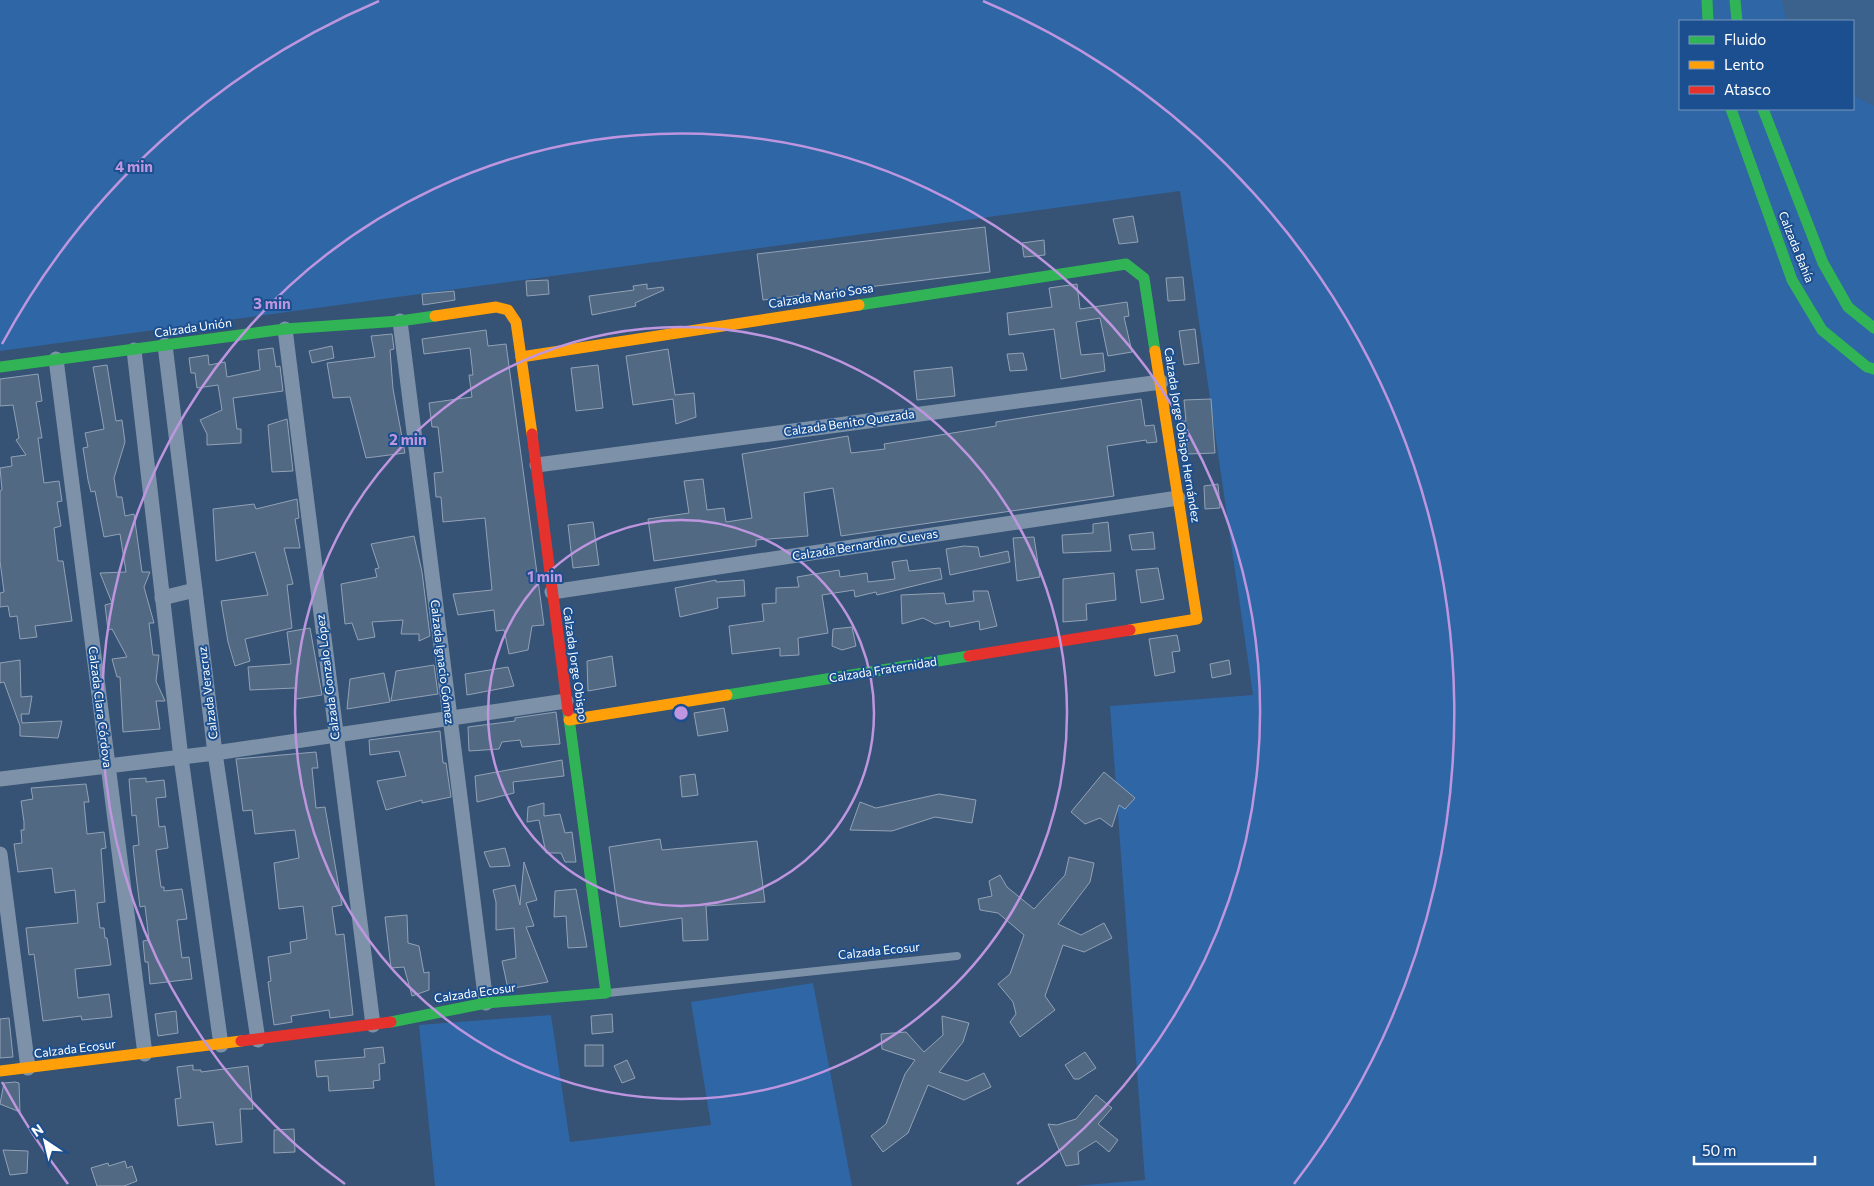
<svg xmlns="http://www.w3.org/2000/svg" width="1874" height="1186" font-family="Commissioner,sans-serif">
	<rect width="100%" height="100%" fill="#365274"/>
	<g fill="#2f66a5" fill-rule="evenodd">
		<path d="M0,0H1874V1186H1074L1145,1180L1110,706L1253,695L1180,191L0,351ZM1680,21H1853V109H1680Z"/>
		<path d="M813,983L852,1186H435L419,1025L551,1015L570,1142L711,1125L691,1002Z"/>
	</g>
	<path fill="#3b618d" d="M1782,0H1874V106L1853,95V21H1786Z"/>
	<g fill="#526984" stroke="#92a2b6">
		<path d="M1133,216L1138,242L1119,244L1113,219Z"/>
		<path d="M985,227L990,272L763,300L757,254Z"/>
		<path d="M1044,240L1045,255L1024,257L1022,243Z"/>
		<path d="M1183,277L1185,300L1168,301L1166,278Z"/>
		<path d="M548,280L549,294L527,296L526,281Z"/>
		<path d="M647,284V289L663,287L664,290L635,303L636,306L592,315L589,296L634,290L633,286Z"/>
		<path d="M1077,284L1080,309L1127,302L1129,316L1124,317L1132,352L1108,356L1100,318L1076,322L1081,355L1103,353L1105,371L1061,379L1054,329L1009,335L1007,313L1052,307L1049,288Z"/>
		<path d="M454,291L455,300L423,305L422,294Z"/>
		<path d="M1195,329L1199,363L1184,365L1179,331Z"/>
		<path d="M486,330L488,346L506,344L544,625L532,626L528,650L509,654L504,630L496,631L494,610L458,615L453,594L492,590L485,518L443,522L441,497H436L434,473L443,472L438,427H432L429,403L472,397L469,375H473L470,348L424,354L422,339Z"/>
		<path d="M392,334L394,349L390,350L393,389L405,453L366,458L350,397L333,398L327,363L375,357L371,336Z"/>
		<path d="M332,346L334,358L312,363L309,351Z"/>
		<path d="M273,348L276,367L280,366L283,391L233,398L237,429H241V443L207,445V434L200,420L222,410L218,385L197,388L195,373H191L189,358L208,355L209,365L225,362L227,377L260,370L258,350Z"/>
		<path d="M668,349L675,395L694,393L696,417L676,424L673,399L633,405L626,356Z"/>
		<path d="M1023,353L1027,370L1010,371L1007,354Z"/>
		<path d="M107,365L116,421L122,420L125,442L114,478L117,497H122L125,516L134,514L142,572H150L144,587L154,623H149L153,655H159L156,681L165,701H156L160,729L123,732L120,677H117L112,659L127,657L112,629L108,630L105,605L112,603L100,573L126,572L120,534L104,537L95,491L91,492L88,480L83,448L88,447L85,433L104,429L93,367Z"/>
		<path d="M598,365L603,408L576,411L571,368Z"/>
		<path d="M952,367L955,396L917,400L914,371Z"/>
		<path d="M38,374L42,401L36,402L42,438H38L44,483L59,481L62,501L57,502L61,526L54,528L58,561H63L72,621L35,626L37,637L20,639L17,616L10,617L8,606L0,607V593L4,592L0,561V491L2,490L0,468L12,466L11,457L26,455L16,440L19,438L13,405L0,406V379Z"/>
		<path d="M1141,399L1145,426L1154,425L1157,442L1147,443L1146,440L1107,446L1114,496L841,536L833,488L804,493L808,536L756,540V546L654,561L648,519L689,513L684,481L703,479L707,510L724,508L726,522L752,518L742,454L848,436L851,453L885,449L884,444L996,426V422Z"/>
		<path d="M1211,399L1215,453L1188,454L1187,438L1182,439L1179,422L1186,421L1184,400Z"/>
		<path d="M287,419L293,471L272,472L268,425Z"/>
		<path d="M1218,484L1220,508L1205,509L1204,486Z"/>
		<path d="M297,499L299,518L295,519L300,548H284L293,584L287,585L292,628L245,639L250,661L235,666L228,642L221,601L268,595L255,552L216,561L213,509L254,504L256,509Z"/>
		<path d="M593,522L599,565L573,568L568,525Z"/>
		<path d="M1108,522L1111,551L1063,553L1062,535L1093,533V524Z"/>
		<path d="M1153,532L1155,549L1132,550L1129,535Z"/>
		<path d="M414,536L422,572L430,636L419,641V634H401L403,620L372,622L375,637L358,640L352,623L345,624L341,584L377,577L375,569L379,568L371,544Z"/>
		<path d="M1034,537L1040,577L1017,581L1013,538Z"/>
		<path d="M964,546L978,547L980,557L1008,551L1010,562L950,575L946,549Z"/>
		<path d="M907,560L909,571L940,568L942,579L877,595L876,592L855,597L854,590L822,595L828,633L798,638L799,655L780,656V648L732,654L729,626L764,621L762,604L776,603V588L799,587L797,577L839,570L840,577L867,573L868,582L895,579L892,562Z"/>
		<path d="M1158,568L1164,599L1141,603L1136,570Z"/>
		<path d="M1114,573L1116,600L1086,604L1087,620L1063,622V579Z"/>
		<path d="M716,580V582L744,580L745,596L717,598L718,608L680,617L675,588Z"/>
		<path d="M973,591H988L997,626L980,630L979,621L950,627L949,621L935,624L923,618L902,624L901,595L944,593L946,604L974,601Z"/>
		<path d="M852,627L856,646L842,650L832,646L833,629Z"/>
		<path d="M310,628L322,695L296,699L295,688L250,690L248,667L291,664L287,632Z"/>
		<path d="M1177,635L1180,651L1172,652L1175,672L1155,676L1149,639Z"/>
		<path d="M612,656L616,686L588,691L587,661Z"/>
		<path d="M20,660L21,697L32,696L29,714H21L22,723L62,721L58,738L20,736V726L4,682L0,683V663Z"/>
		<path d="M1229,660L1231,674L1212,678L1210,664Z"/>
		<path d="M434,665L438,694L391,701L396,671Z"/>
		<path d="M508,667L514,686L467,695L465,674Z"/>
		<path d="M384,673L390,702L347,709L350,679Z"/>
		<path d="M724,708L728,731L698,736L694,713Z"/>
		<path d="M556,712L560,744L522,747L520,740L502,742L499,749L469,751L468,727L515,721V718Z"/>
		<path d="M440,731L443,763H446L451,797L422,803V800L386,810L377,781L406,776L399,751L370,755L369,740Z"/>
		<path d="M316,752L318,768H312L316,808L325,807L342,905L332,907L336,935L344,934L353,1015L330,1018L329,1010L291,1016L292,1022L274,1025L268,982L271,981L268,957L291,953L290,942L307,939L303,906L279,909L274,863L299,858L295,830L255,834L252,810L243,811L236,759Z"/>
		<path d="M562,760L564,776L513,782L514,793L477,802L475,776Z"/>
		<path d="M1104,772L1135,798L1125,809L1119,805L1112,827L1100,818L1085,824L1071,812Z"/>
		<path d="M695,774L698,795L682,797L680,776Z"/>
		<path d="M146,778V782L164,780L166,797L156,798L159,827L165,826L168,848L156,850L161,887H164V891L182,889L187,919L177,920L182,958L189,957L192,979L150,984L148,962H145L143,941L149,940L145,906L140,907L136,875L133,846L139,845L136,815L132,816L129,779Z"/>
		<path d="M86,784L89,802H84L87,834L104,832L106,848L101,849L105,902L97,903L100,928H104L105,938H107L111,965L75,969L78,998L109,994L112,1017L82,1020L81,1016L43,1021L34,954L29,955L26,928L78,923L75,890L55,893L52,868L18,872L14,844L22,843L21,830H24V822L21,801L33,799L31,788Z"/>
		<path d="M939,794L976,800L972,823L935,817L892,831L850,830L860,802L876,808Z"/>
		<path d="M544,803V816L560,814L565,833L572,832L576,862H565L561,853H546L539,820L527,822L528,807Z"/>
		<path d="M660,839L662,850L757,841L765,902L706,906L708,940L683,941L682,918L620,927L609,847Z"/>
		<path d="M505,848L510,866L490,867L484,852Z"/>
		<path d="M1069,857L1094,863L1090,882L1058,924L1081,935L1104,923L1112,938L1084,952L1063,945L1045,996L1055,1010L1020,1037L1010,1022L1016,1014L1013,1002L998,984L1010,974L1024,935L998,913L980,910L978,899L992,896L989,881L1000,875L1007,887L1034,909L1065,875Z"/>
		<path d="M524,862L537,900L526,903L534,926L526,927L548,982L508,989L502,961L516,958L514,928L496,930V902L493,890L515,885L520,905Z"/>
		<path d="M576,889L587,947L568,948L566,916L554,917L555,891Z"/>
		<path d="M407,915L408,943L419,946L424,973L429,972V990L412,996L404,967L391,968L385,917Z"/>
		<path d="M176,1011L178,1033L158,1036L155,1014Z"/>
		<path d="M612,1014L613,1032L592,1034L591,1016Z"/>
		<path d="M942,1016L969,1023L963,1042L939,1072L967,1081L984,1073L991,1087L964,1100L928,1085L908,1133L883,1152L871,1136L886,1124L905,1074L915,1060L882,1049L881,1034L906,1032L924,1052L943,1035Z"/>
		<path d="M9,1018L13,1057L0,1058V1019Z"/>
		<rect x="585" y="1045" width="18" height="21"/>
		<path d="M383,1047L385,1063L379,1064L380,1080L373,1081L374,1088L329,1091L328,1076L317,1077L315,1061L365,1057L364,1049Z"/>
		<path d="M1085,1052L1096,1068L1079,1079H1074L1065,1065Z"/>
		<path d="M627,1060L635,1078L622,1083L614,1066Z"/>
		<path d="M193,1065V1070H201V1072L248,1066L253,1109H240L242,1142L216,1145L213,1122L178,1126L175,1099L181,1098L177,1067Z"/>
		<path d="M15,1082L19,1083L20,1112L0,1104L4,1083Z"/>
		<path d="M1096,1095L1112,1108L1098,1124L1118,1140L1109,1152L1096,1141L1078,1152L1079,1164L1066,1166L1048,1124L1057,1125L1076,1119Z"/>
		<path d="M294,1129L295,1152L274,1153V1130Z"/>
		<path d="M3,1150L28,1151L27,1173L10,1175Z"/>
		<path d="M125,1161L127,1168L132,1166L137,1181L124,1186H97L91,1168L108,1163L109,1166Z"/>
	</g>
	<g fill="none" stroke-linecap="round" stroke-linejoin="round">
		<path stroke="#7d92a8" stroke-width="8" d="M608,993L957,956"/>
		<g stroke="#7d92a8" stroke-width="15">
			<path d="M400,321L486,1003"/>
			<path d="M285,329L373,1025"/>
			<path d="M165,345L215,753L258,1040"/>
			<path d="M134,350L181,758L221,1045"/>
			<path d="M56,359L145,1054"/>
			<path d="M537,465L1161,382"/>
			<path d="M552,592L1178,498"/>
			<path d="M162,598L195,590"/>
			<path d="M0,779L215,753L566,701"/>
			<path d="M0,854L28,1068"/>
		</g>
		<g stroke="#30b455" stroke-width="11">
			<path d="M1707,0L1708,21"/>
			<path d="M1735,0L1737,21"/>
			<path d="M1731,109L1792,280L1822,330L1867,367L1874,369"/>
			<path d="M1763,109L1823,263L1848,307L1874,328"/>
			<path d="M859,305L1126,264L1144,278L1155,351"/>
			<path d="M0,367L285,329L400,321L435,316"/>
			<path d="M727,695L969,656"/>
			<path d="M391,1022L486,1003L606,993L568,711"/>
		</g>
		<g stroke="#ff9f0a" stroke-width="11">
			<path d="M435,316L496,307L508,310L516,322L532,434"/>
			<path d="M521,357L859,305"/>
			<path d="M1130,630L1197,619L1155,351"/>
			<path d="M569,720L727,695"/>
			<path d="M0,1071L241,1041"/>
		</g>
		<g stroke="#e5322d" stroke-width="11">
			<path d="M532,434L568,711"/>
			<path d="M969,656L1130,630"/>
			<path d="M241,1041L391,1022"/>
		</g>
	</g>
	<g fill="none" stroke="#bd96df" stroke-width="2.5">
		<circle cx="681" cy="713" r="193"/>
		<circle cx="681" cy="713" r="386"/>
		<path d="M345 1184A579 579 0 1 1 1017 1184"/>
		<path d="M68 1184A773 773 0 0 1 2 1082M2 344A773 773 0 0 1 379 1M983 1A773 773 0 0 1 1294 1184"/>
	</g>
	<g text-anchor="middle" stroke-width="4" stroke-linejoin="round" paint-order="stroke">
		<g font-size="12" fill="#fff" stroke="#1b4f8f">
			<text transform="translate(1796 247) rotate(68)" y="4">Calzada Bahía</text>
			<text transform="translate(821 296) rotate(-9)" y="4">Calzada Mario Sosa</text>
			<text transform="translate(193 328) rotate(-8)" y="4">Calzada Unión</text>
			<text transform="translate(849 423) rotate(-8)" y="4">Calzada Benito Quezada</text>
			<text transform="translate(1182 435) rotate(81)" y="4">Calzada Jorge Obispo Hernández</text>
			<text transform="translate(865 545) rotate(-9)" y="4">Calzada Bernardino Cuevas</text>
			<text transform="translate(442 662) rotate(83)" y="4">Calzada Ignacio Gómez</text>
			<text transform="translate(575 664) rotate(82)" y="4">Calzada Jorge Obispo</text>
			<text transform="translate(883 670) rotate(-9)" y="4">Calzada Fraternidad</text>
			<text transform="translate(328 677) rotate(-97)" y="4">Calzada Gonzalo López</text>
			<text transform="translate(208 693) rotate(-97)" y="4">Calzada Veracruz</text>
			<text transform="translate(100 707) rotate(83)" y="4">Calzada Clara Córdova</text>
			<text transform="translate(879 951) rotate(-6)" y="4">Calzada Ecosur</text>
			<text transform="translate(475 993) rotate(-8)" y="4">Calzada Ecosur</text>
			<text transform="translate(75 1049) rotate(-7)" y="4">Calzada Ecosur</text>
		</g>
	</g>
	<circle cx="681" cy="713" r="8" fill="#bd96df" stroke="#1b4f8f" stroke-width="2.5"/>
	<g font-size="15" text-anchor="middle" font-weight="bold" fill="#bd96df" stroke="#1b4f8f" stroke-width="4" stroke-linejoin="round" paint-order="stroke">
		<text x="134" y="172">4 min</text>
		<text x="272" y="309">3 min</text>
		<text x="408" y="445">2 min</text>
		<text x="545" y="582">1 min</text>
	</g>
	<rect x="1679" y="20" width="175" height="90" fill="#1b4f8f" stroke="#7695bc"/>
	<rect x="1689" y="36" width="25" height="8" fill="#30b455" stroke="#7695bc"/>
	<text x="1724" y="45" font-size="15" fill="#ffffff">Fluido</text>
	<rect x="1689" y="61" width="25" height="8" fill="#ff9f0a" stroke="#7695bc"/>
	<text x="1724" y="70" font-size="15" fill="#ffffff">Lento</text>
	<rect x="1689" y="86" width="25" height="8" fill="#e5322d" stroke="#7695bc"/>
	<text x="1724" y="95" font-size="15" fill="#ffffff">Atasco</text>
	<g transform="translate(45 1141) rotate(325)" stroke="#1b4f8f" stroke-width="4" paint-order="stroke">
	<path d="M0-4L9 19L0 12L-9 19Z" fill="#ffffff"/>
	<text y="-8" font-size="14" font-weight="bold" text-anchor="middle" fill="#ffffff">N</text>
	</g>
	<path d="M1694 1156v8h121v-8" fill="none" stroke="#ffffff" stroke-width="2.5"/>
	<text x="1702" y="1156" font-size="15" fill="#ffffff" stroke="#1b4f8f" stroke-width="4" paint-order="stroke">50 m</text>
</svg>
